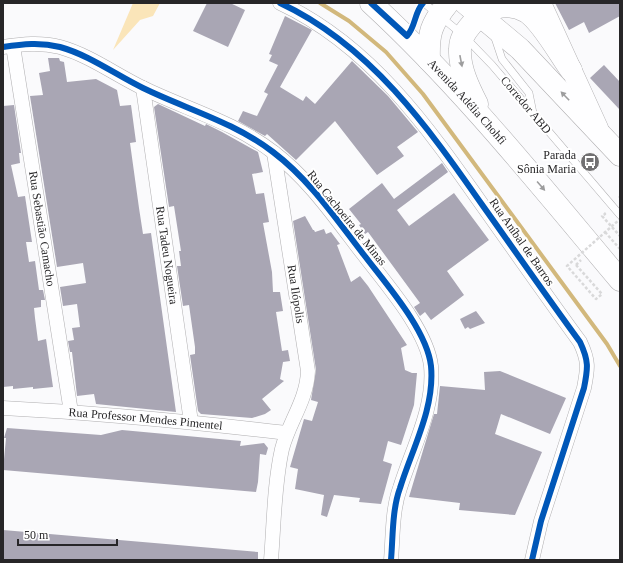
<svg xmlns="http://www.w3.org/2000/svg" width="623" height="563" font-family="'Times New Roman',serif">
	<rect width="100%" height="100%" fill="#fafafc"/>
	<path fill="#fae5b9" d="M133,3H160L153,16L140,20L113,50Z"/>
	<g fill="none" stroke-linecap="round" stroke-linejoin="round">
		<path stroke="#d2b87c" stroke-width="4" d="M320,3L349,21L386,52L423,94L607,344L620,366"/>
	</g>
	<g fill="#a9a6b4">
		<path d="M207,3H230L245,10L228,47L193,31Z"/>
		<path d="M555,3H620V16L589,33L584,22L569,30Z"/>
		<path d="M285,16L312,30L280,87L303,101L306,96L315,104L352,61L388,96L418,132L397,147L404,156L377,175L335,121L296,160L267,134L265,136L238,121L243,111L257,116L268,94L264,92L278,65L269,61L272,55L269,54Z"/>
		<path d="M48,58H59L60,61L64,62L67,82L96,79L117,90L120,106L131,105L136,142L130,143L139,208L143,234L151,233L176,412L96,404L94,394L77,396L72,352H70L68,341L74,340L72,328L80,327L77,304L63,306L60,287L86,283L83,263L57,267L30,96L43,95L39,73L50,71Z"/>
		<path d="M604,65L620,82V110L590,78Z"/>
		<path d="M158,104L205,126L206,124L222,132L258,152L263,172L252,174L256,194L264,193L269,222L263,223L272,272L273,292H280L283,311L276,312L282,351L288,350L290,361L283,362L280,379L284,381L262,399L271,410L265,414L252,418L201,414L198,411L190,355L195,354V347L189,305L183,306L177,266H181L179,251H181L174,206L169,207L154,107Z"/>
		<path d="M14,105L21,153H19L20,163L11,165L18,197L25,196L32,242H26L29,262L35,261L39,290H43L45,300H41V307L34,308L35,318L38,341L46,339L53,387L33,389V387L13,389V386L3,387V106Z"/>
		<path d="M442,163L448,172L397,210L409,226L454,193L489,240L447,271L464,295L431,320L425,312L420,316L414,307L420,303L368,232L365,234L359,225L361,224L349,209L382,183L394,199Z"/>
		<path d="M305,216L313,230H314L315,232L324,229L326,234L331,232L340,244L337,245L351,282L360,276L368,286L407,345L401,348L405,370L412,373H417L414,405L401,445L388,441L383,461L392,464L381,504L359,502L360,498L334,495L327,517L321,515L324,495L295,489L298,469L290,467L304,419L312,421L318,402L311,400L316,370L293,221Z"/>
		<path d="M476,311L485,323L470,329L468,327L465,329L460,319Z"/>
		<path d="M500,371L566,398L550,434L501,414L495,434L542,452L515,515L459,510L460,503L409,497L434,414H437L440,386L485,390L484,372Z"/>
		<path d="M7,428L101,435L122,430L241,441L240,446L264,443L268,448L266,455L260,454L258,482L256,492L3,470L6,438H4Z"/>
		<path d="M3,530L258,552V560H3Z"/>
	</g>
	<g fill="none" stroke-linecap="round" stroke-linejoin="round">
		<defs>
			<g id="service">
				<path d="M424,3L463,35L492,65L620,215"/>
				<path d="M494,35L502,59L529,93L533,113"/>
			</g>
			<g id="minor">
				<path d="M280,3C370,45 427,126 483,206C515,251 547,297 580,342C589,361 588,368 584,388L541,521L532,560"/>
				<path id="s1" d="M13,46L71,412"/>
				<path d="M3,47C23,44 40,42 60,47C89,55 116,75 143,88C186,109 234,122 273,152C310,180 336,219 364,255C386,284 427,330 431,366C435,408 412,449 400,488C392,510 393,537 391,560"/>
				<path id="s2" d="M143,88L191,422"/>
				<path id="s3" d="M3,408C98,413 193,422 287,433"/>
				<path d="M271,560C274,524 274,485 282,449C289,422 307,400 308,371L274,153"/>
			</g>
			<path id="secondary" d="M541,3L598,128"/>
			<g id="trunk">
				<path id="s4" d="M371,3C462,87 540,185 620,280"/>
				<path d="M465,3L520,49L620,155"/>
				<path d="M429,60C428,33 431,24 448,3"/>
				<path d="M477,104C469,88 459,68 460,49C460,39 465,32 471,25C485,8 506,0 527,12C542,22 560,55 571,70"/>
			</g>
		</defs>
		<use href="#service" stroke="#b0afb1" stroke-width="8"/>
		<use href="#minor" stroke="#b0afb1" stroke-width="15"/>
		<use href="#secondary" stroke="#b0afb1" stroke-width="21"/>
		<use href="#trunk" stroke="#b0afb1" stroke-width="23"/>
		<g stroke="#d9d9da" stroke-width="2.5" stroke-dasharray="3 2" stroke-linecap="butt">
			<path d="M619,196L620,197"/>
			<path d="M604,213L605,214L602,216L620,236"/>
			<path d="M605,232L620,249"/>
			<path d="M576,265L581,260"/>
		</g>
		<use href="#service" stroke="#fefeff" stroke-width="7"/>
		<use href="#minor" stroke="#fefeff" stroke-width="14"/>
		<use href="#secondary" stroke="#fefeff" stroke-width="20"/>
		<use href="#trunk" stroke="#fefeff" stroke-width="22"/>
		<path stroke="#d9d9da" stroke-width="2.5" stroke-dasharray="3 2" stroke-linecap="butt" d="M576,265L602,294L596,299L567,266L620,219"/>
		<defs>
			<g id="cycleway">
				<path d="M280,3C370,45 427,126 483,206C515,251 547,297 580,342C589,361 588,368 584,388L541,521L532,560"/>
				<path d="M371,3L407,36C416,26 414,13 423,3"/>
				<path d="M3,47C23,44 40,42 60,47C89,55 116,75 143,88C186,109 234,122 273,152C310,180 336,219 364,255C386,284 427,330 431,366C435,408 412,449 400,488C392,510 393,537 391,560"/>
			</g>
		</defs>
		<use href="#cycleway" stroke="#fff" stroke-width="8"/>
		<use href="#cycleway" stroke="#0057b8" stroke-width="6"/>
	</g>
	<defs><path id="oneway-solid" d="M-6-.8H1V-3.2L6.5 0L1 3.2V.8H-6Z"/></defs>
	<g fill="#9d9d9e">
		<use href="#oneway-solid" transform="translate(461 61) rotate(79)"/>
		<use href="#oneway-solid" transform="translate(565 96) rotate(-134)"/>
		<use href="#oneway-solid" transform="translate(541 186) rotate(49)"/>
	</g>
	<defs>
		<symbol id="bus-disc" viewBox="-11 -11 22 22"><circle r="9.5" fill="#717072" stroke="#fff"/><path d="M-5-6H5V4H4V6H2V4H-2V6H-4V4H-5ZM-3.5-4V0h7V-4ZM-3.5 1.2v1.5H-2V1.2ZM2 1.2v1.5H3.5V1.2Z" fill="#fff"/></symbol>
	</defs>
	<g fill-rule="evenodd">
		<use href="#bus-disc" x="579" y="151" width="22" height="22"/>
	</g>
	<g text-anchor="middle" stroke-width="4" stroke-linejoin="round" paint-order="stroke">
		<g font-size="12" fill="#272628" stroke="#fff">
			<text dy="4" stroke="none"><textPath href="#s4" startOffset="138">Avenida Adélia Chohfi</textPath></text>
			<text transform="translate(526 105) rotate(50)" y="4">Corredor ABD</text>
			<text transform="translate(347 218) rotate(51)" y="4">Rua Cachoeira de Minas</text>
			<text dy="4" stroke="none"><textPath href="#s1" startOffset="185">Rua Sebastião Camacho</textPath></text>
			<text transform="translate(522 242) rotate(55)" y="4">Rua Aníbal de Barros</text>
			<text dy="4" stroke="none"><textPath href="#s2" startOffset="169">Rua Tadeu Nogueira</textPath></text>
			<text transform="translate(296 294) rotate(81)" y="4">Rua Ilópolis</text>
			<text dy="4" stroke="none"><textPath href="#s3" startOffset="143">Rua Professor Mendes Pimentel</textPath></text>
		</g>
		<g font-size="12" fill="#272628" stroke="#fff" text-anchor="end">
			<text x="576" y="159">Parada<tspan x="576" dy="14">Sônia Maria</tspan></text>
		</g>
	</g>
	<rect width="623" height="563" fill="none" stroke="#272628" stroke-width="8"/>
	<path d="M18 539v6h99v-6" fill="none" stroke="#272628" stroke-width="2"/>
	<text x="24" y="539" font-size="12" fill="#272628" stroke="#ffffff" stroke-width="3" paint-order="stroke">50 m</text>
</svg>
